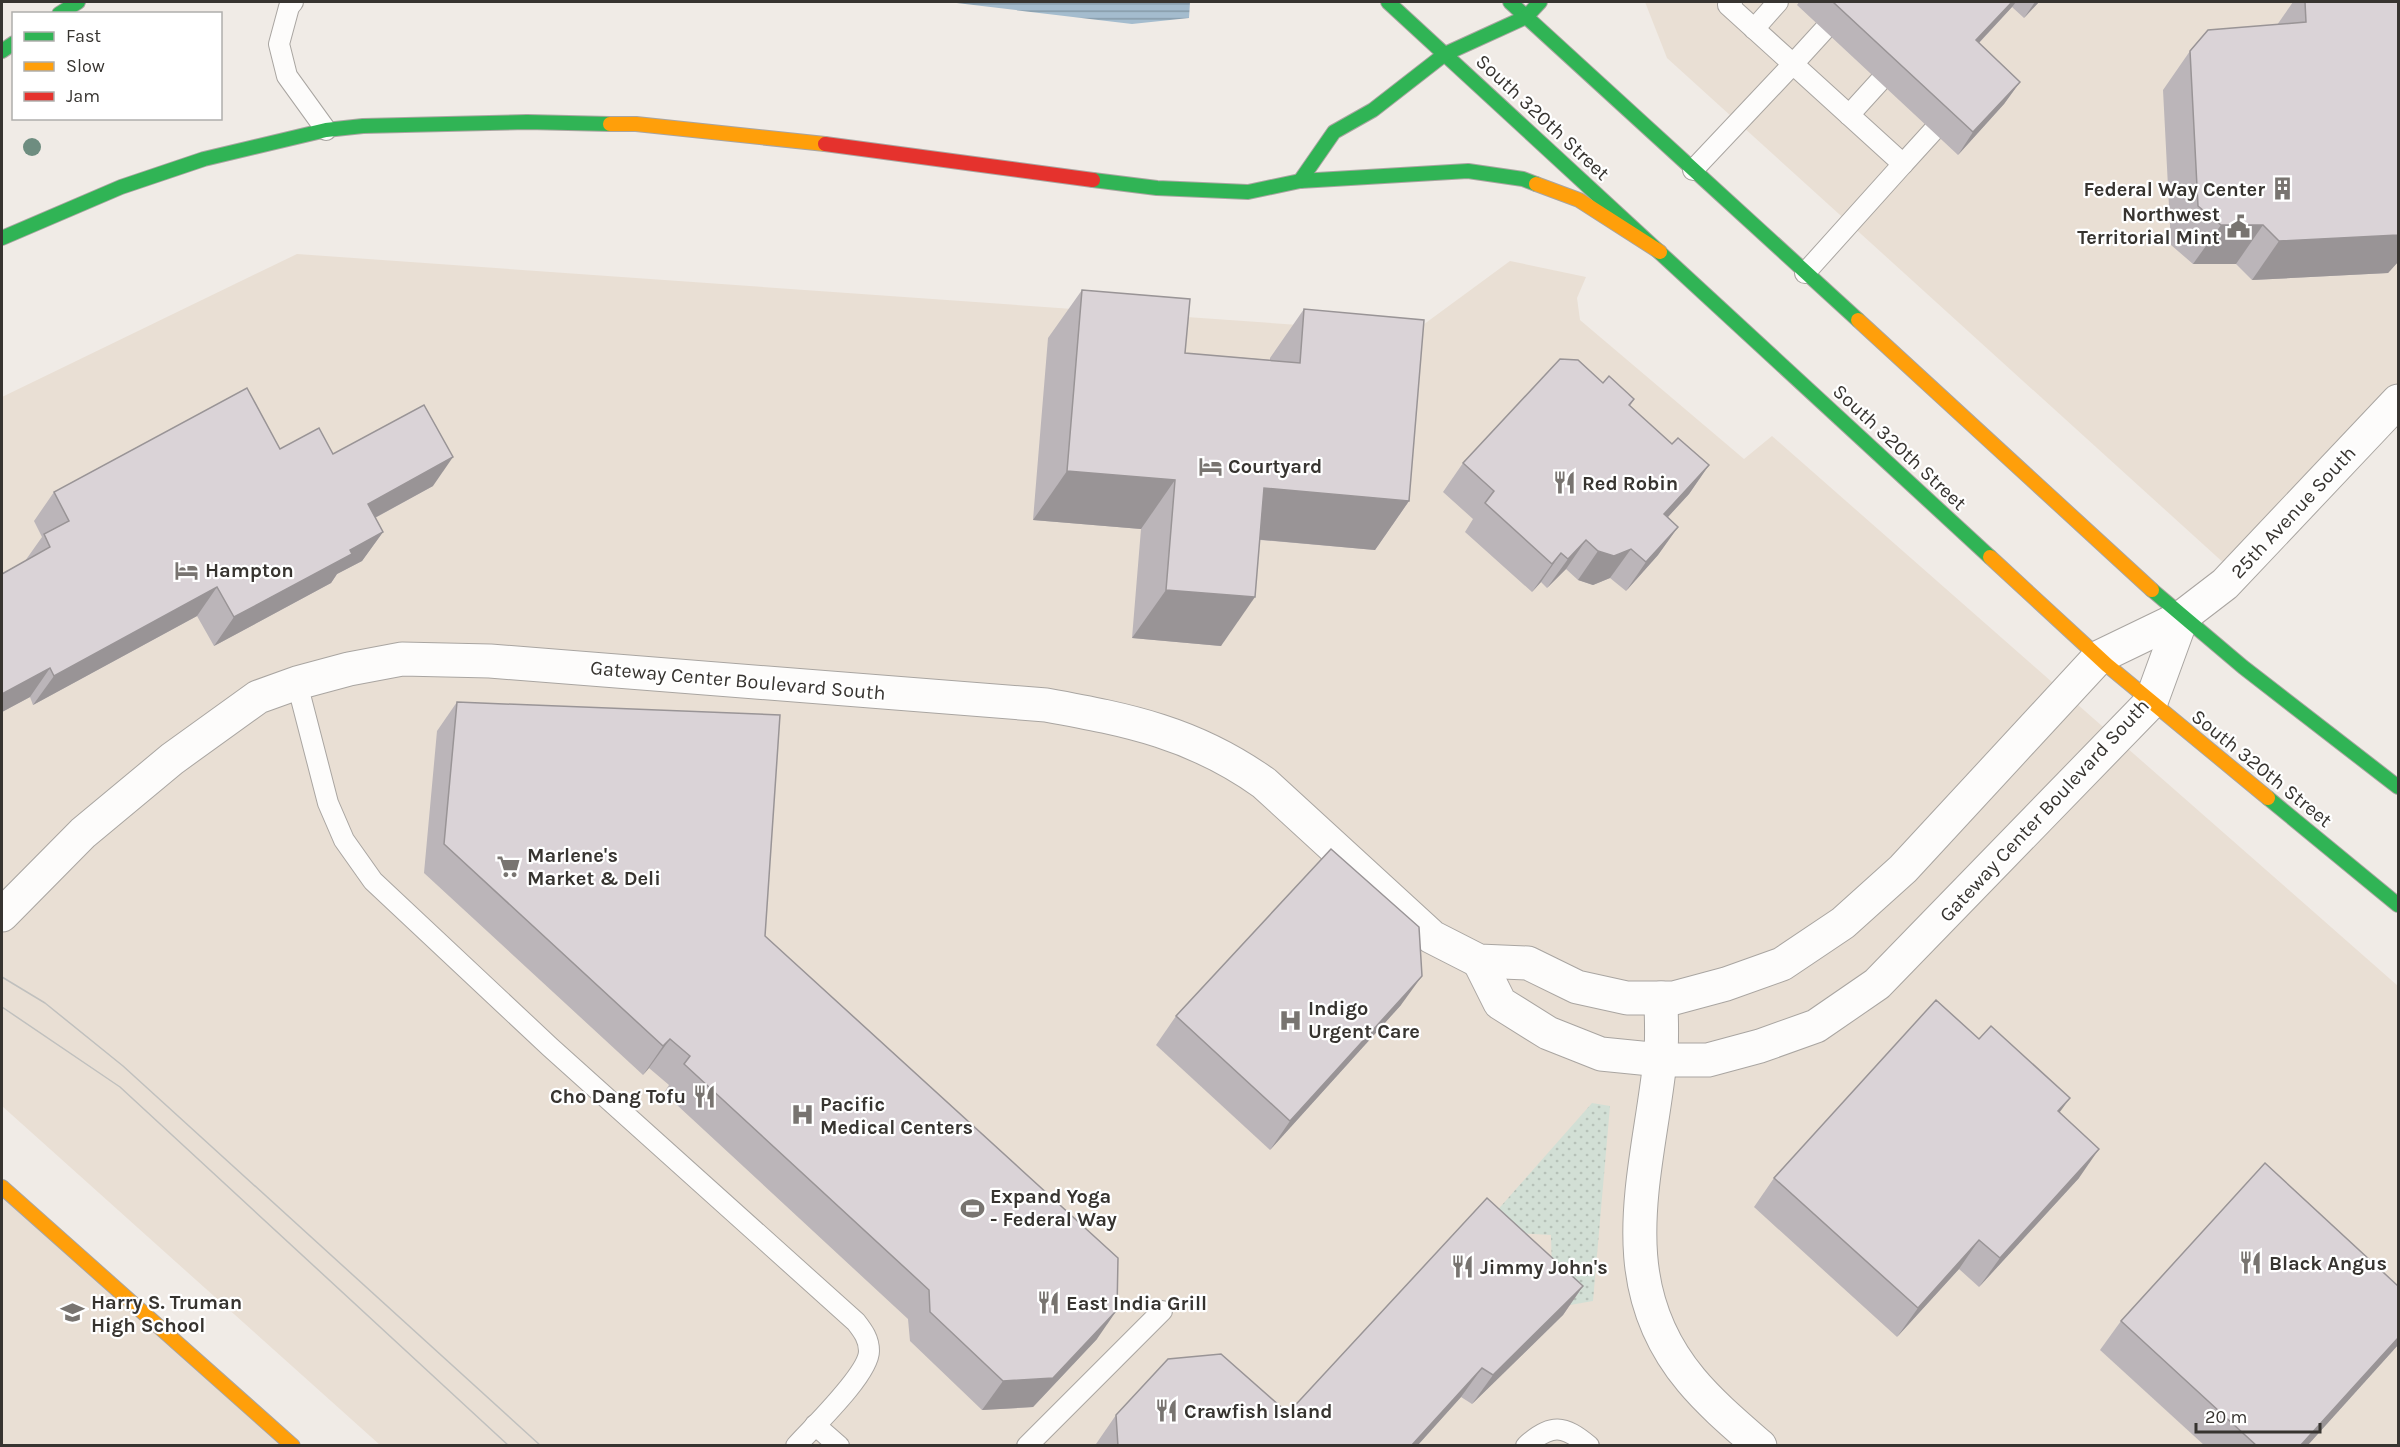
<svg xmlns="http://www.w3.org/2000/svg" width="2400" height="1447" font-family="Karla,sans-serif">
	<defs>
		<pattern id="grass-dots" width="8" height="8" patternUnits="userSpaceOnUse" patternTransform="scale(1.5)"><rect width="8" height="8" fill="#d2dfd5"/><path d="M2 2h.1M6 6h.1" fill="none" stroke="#b5c0b7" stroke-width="1.8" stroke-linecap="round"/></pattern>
		<pattern id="water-rules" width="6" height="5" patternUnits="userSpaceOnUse" patternTransform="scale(1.5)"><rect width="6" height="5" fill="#a4bcce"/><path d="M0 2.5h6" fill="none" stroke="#869aa8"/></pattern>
	</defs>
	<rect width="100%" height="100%" fill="#f0ebe6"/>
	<g fill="#e9dfd4">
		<path d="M1645,2H2398V401L2237,575L1667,58Z"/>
		<path d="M297,254L1412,333L1510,261L1586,277L1577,298L1580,320L1744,459L1772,436L2398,986V1445H380L2,1106V397Z"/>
		<path d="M2,1181L289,1445H2Z"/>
	</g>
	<path fill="url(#grass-dots)" d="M1592,1103L1610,1106L1593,1301L1553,1308L1551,1235L1479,1231Z"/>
	<path fill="url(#water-rules)" d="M948,2H1190L1189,18L1132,24Z"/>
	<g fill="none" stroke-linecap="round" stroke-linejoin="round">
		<defs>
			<g id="lane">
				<path d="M293,2L289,7L279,44L287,76L326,130"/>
				<path d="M1732,2L1728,5L1793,64L1824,30"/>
				<path d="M1754,29L1778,2"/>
				<path d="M1849,115L1879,82"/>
				<path d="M1903,164L1933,131"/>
				<path d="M1693,170L1793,64L1903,164L1805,273"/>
				<path d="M297,683L328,803L344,840L373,881L550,1047L856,1322C863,1331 869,1339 869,1351C869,1374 813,1427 796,1446"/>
				<path d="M815,1425L839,1446"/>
				<path d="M1027,1446L1162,1311"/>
				<path d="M1526,1446C1551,1423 1564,1425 1589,1446"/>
			</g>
			<g id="street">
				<path d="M2,915L83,833L172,759L258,697L297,683L349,669L402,659L490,661L1046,705C1129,720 1194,733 1264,783L1432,937L1479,961L1528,963L1577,987L1627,998H1674L1726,984L1782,964L1843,923L1903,869L2099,657L2182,617L2225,584L2398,401"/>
				<path d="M1479,961L1500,1003L1548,1033L1601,1054L1661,1060H1708L1760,1046L1816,1026L1877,984L2151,702L2182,617"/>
				<path d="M1661,998C1661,1018 1663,1041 1660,1061C1648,1173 1608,1281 1691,1380C1711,1404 1736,1425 1760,1446"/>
			</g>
			<g id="fast">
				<path d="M1388,2L1990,557"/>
				<path d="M1510,2L1858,320"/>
				<path d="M59,14L78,2"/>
				<path d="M2,51L14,43"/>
				<path d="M1093,180L1157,188L1248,192L1300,181L1468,171L1523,179L1536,184"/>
				<path d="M1300,181L1334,132L1373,110L1445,54L1526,17L1540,2"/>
				<path d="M2,238L121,187L204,159L326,130L363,126L527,122L610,124"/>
				<path d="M2152,590L2243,667L2398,787"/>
				<path d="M2268,798L2398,905"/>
			</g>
			<g id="slow">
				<path d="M610,124H636L825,144"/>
				<path d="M1536,184L1579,200L1660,252"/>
				<path d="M1858,320L2152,590"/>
				<path d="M1990,557L2107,665L2268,798"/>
				<path d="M2,1187L293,1446"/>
			</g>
			<path id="jam" d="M825,144L1093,180"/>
		</defs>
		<use href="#lane" stroke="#a9a5a1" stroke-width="22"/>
		<use href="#street" stroke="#a9a5a1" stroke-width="35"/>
		<use href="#fast" stroke="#a9a5a1" stroke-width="16"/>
		<use href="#slow" stroke="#a9a5a1" stroke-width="16"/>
		<use href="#jam" stroke="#a9a5a1" stroke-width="16"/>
		<use href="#lane" stroke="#fdfcfb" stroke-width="20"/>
		<use href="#street" stroke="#fdfcfb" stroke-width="33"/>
		<use href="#fast" stroke="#30b455" stroke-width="14"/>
		<use href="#slow" stroke="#ff9f0a" stroke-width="14"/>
		<use href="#jam" stroke="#e5322d" stroke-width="14"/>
		<g stroke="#c0c0be" stroke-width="1.5">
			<path d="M2,977L45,1003L123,1066L541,1446"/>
			<path d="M2,1007L120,1087L509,1446"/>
		</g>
	</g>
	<circle fill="#6e8d80" cx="32" cy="147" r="9"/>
	<g fill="#bbb5b9">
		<path d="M1799,2H2039L2024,18L2012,7L1979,43L2020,82L2004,104L1958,155L1797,5Z"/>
		<path d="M2293,2H2398V262L2388,273L2252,280L2236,264H2193L2171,245L2163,90L2190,51L2277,25Z"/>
		<path d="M1082,290L1185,353L1270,360V358L1304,309L1409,501L1375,550L1260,540L1221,646L1132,638L1141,529L1033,520L1048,338Z"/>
		<path d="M1603,383L1634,399L1630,406L1672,444L1709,465L1689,494L1668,517L1678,527L1658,555L1626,591L1610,578L1593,585L1578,580L1566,569L1547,588L1541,582L1532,592L1465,532L1473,519L1443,492L1463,463Z"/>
		<path d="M280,449L433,486L375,518L383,532L362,561L337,574L331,583L214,646L197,616L33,705L30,697L2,712V574L25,561L42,537L34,521L54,492Z"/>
		<path d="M457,702L765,936L1097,1339L1033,1407L982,1410L910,1341L908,1319L664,1093L669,1085L649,1068L643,1075L424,873L437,731Z"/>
		<path d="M1401,1005L1270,1150L1156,1045L1176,1016Z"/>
		<path d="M2060,1112L2079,1178L1979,1287L1959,1269L1897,1337L1754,1207L1774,1178Z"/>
		<path d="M1583,1286L1563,1315L1472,1404L1461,1397L1417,1446H1096V1444L1116,1415L1288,1413Z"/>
		<path d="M2398,1286V1345L2307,1446H2205L2100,1350L2121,1321Z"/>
	</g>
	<g fill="#999496">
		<path d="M2012,2H2016L2012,7L1960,63L1976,40Z"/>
		<path d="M2035,2H2039L2024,18Z"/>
		<path d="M2020,82L2004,104L1958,155L1973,132Z"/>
		<path d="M2221,225H2263L2236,264H2193Z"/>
		<path d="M2398,235V262L2388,273L2252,280L2279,241Z"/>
		<path d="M453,457L433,486L347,533L368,504Z"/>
		<path d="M1709,465L1689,494L1644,543L1664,514Z"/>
		<path d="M1067,471L1175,480L1141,529L1033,520Z"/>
		<path d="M1264,488L1409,501L1375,550L1230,537Z"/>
		<path d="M1678,527L1658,555L1626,591L1646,562Z"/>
		<path d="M383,532L362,561L337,574L331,583L214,646L234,617L350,550Z"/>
		<path d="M1586,540L1566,569L1547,588L1568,559Z"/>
		<path d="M1631,549L1610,578L1593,585L1578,580L1598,551Z"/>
		<path d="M1561,553L1541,582L1532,592L1552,564Z"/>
		<path d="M217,587L197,616L33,705L54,676Z"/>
		<path d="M1166,590L1255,597L1221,646L1132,638Z"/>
		<path d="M50,668L30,697L2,712V694Z"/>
		<path d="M1422,976L1401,1005L1270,1150L1290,1121Z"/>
		<path d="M670,1039L649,1068L643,1075L663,1046Z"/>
		<path d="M2070,1098L2049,1127L2058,1111Z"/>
		<path d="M2099,1149L2079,1178L1979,1287L2000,1258Z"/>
		<path d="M1979,1240L1959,1269L1897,1337L1918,1308Z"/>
		<path d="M1583,1286L1563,1315L1472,1404L1493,1375Z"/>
		<path d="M1117,1310L1097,1339L1033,1407L982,1410L1003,1381Z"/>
		<path d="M2398,1338V1345L2307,1446H2300Z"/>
		<path d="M1482,1368L1461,1397L1417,1446H1411Z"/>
	</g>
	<g fill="#dad3d7" stroke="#999496" stroke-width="1.5">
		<path d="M1833,2H2012L1976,40L2020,82L1973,132Z"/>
		<path d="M2305,2H2398V235L2279,241L2263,225H2221L2198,206L2190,51L2208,30L2306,22Z"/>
		<path d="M1082,290L1190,299L1185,353L1300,363L1304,309L1424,320L1409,501L1264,488L1255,597L1166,590L1175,480L1067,471Z"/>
		<path d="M1560,359L1578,360L1603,383L1609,376L1634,399L1629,405L1672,444L1678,438L1709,465L1664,514L1678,527L1646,562L1631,549L1614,556L1598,551L1586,540L1568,559L1561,553L1552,564L1485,503L1494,491L1463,463Z"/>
		<path d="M247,388L280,449L319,428L333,454L424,405L453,457L368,504L383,532L350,550L352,554L234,617L217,587L54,676L50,668L2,694V574L50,547L44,534L69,521L54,492Z"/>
		<path d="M457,702L780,715L765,936L1118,1258L1117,1310L1053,1378L1003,1381L930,1312L929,1290L684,1064L690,1056L670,1039L663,1046L444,844Z"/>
		<path d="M1331,849L1419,927L1422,976L1290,1121L1176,1016Z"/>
		<path d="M1936,1000L1979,1039L1991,1026L2070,1098L2058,1111L2099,1149L2000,1258L1979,1240L1918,1308L1774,1178Z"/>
		<path d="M2265,1163L2398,1286V1338L2300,1446H2257L2121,1321Z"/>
		<path d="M1487,1198L1583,1286L1493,1375L1482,1368L1411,1446H1118L1116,1415L1168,1359L1221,1354L1288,1413Z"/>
	</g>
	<defs>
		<symbol id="building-bare" viewBox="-9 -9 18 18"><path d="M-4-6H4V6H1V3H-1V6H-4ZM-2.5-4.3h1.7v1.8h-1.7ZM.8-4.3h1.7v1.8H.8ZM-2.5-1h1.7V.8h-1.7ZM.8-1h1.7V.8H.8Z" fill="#787470" stroke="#fff" stroke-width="2.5" paint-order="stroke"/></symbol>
		<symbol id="civic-bare" viewBox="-9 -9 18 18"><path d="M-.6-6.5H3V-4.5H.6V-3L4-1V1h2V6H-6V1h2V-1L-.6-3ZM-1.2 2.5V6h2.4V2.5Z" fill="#787470" stroke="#fff" stroke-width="2.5" paint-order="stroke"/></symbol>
		<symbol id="hotel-bare" viewBox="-9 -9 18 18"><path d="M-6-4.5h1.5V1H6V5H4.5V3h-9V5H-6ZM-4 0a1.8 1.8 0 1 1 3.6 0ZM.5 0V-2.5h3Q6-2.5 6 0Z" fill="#787470" stroke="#fff" stroke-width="2.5" paint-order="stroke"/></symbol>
		<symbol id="restaurant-bare" viewBox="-9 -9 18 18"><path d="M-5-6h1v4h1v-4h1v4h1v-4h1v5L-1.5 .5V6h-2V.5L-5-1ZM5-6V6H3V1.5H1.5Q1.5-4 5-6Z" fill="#787470" stroke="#fff" stroke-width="2.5" paint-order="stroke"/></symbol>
		<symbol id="supermarket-bare" viewBox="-9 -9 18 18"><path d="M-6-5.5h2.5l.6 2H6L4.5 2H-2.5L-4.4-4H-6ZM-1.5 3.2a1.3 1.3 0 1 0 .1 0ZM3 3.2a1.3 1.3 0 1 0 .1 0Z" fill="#787470" stroke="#fff" stroke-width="2.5" paint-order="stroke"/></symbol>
		<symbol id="hospital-bare" viewBox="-9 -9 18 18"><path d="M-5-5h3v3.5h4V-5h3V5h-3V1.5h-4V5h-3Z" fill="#787470" stroke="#fff" stroke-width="2.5" paint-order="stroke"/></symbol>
		<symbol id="stadium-bare" viewBox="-9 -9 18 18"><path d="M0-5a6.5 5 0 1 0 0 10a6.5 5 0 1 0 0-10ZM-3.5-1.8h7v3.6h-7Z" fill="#787470" stroke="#fff" stroke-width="2.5" paint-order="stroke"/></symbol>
		<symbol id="school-bare" viewBox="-9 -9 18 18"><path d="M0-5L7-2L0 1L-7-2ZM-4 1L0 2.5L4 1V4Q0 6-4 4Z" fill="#787470" stroke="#fff" stroke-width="2.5" paint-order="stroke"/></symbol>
	</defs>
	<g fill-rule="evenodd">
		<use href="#building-bare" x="2266" y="172" width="33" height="33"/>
		<use href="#civic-bare" x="2222" y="210" width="33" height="33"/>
		<use href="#hotel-bare" x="1194" y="450" width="33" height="33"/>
		<use href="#restaurant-bare" x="1548" y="466" width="33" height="33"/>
		<use href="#hotel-bare" x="170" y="554" width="33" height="33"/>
		<use href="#supermarket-bare" x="492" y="850" width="33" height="33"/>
		<use href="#hospital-bare" x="1274" y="1004" width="33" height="33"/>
		<use href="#restaurant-bare" x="688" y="1080" width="33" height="33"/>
		<use href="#hospital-bare" x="786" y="1098" width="33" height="33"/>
		<use href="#stadium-bare" x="956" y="1192" width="33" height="33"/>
		<use href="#restaurant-bare" x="2234" y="1246" width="33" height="33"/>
		<use href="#restaurant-bare" x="1446" y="1250" width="33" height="33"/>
		<use href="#restaurant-bare" x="1032" y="1286" width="33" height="33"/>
		<use href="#school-bare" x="56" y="1296" width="33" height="33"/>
		<use href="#restaurant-bare" x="1150" y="1394" width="33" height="33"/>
	</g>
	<g text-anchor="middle" stroke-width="4.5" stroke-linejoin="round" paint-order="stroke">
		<g font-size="20" fill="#373430" stroke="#fff">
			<text transform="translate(1543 117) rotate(43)" y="7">South 320th Street</text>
			<text transform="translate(1900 447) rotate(43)" y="7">South 320th Street</text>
			<text transform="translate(2293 512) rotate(-47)" y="7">25th Avenue South</text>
			<text transform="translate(738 680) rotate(5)" y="7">Gateway Center Boulevard South</text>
			<text transform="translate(2262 768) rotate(39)" y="7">South 320th Street</text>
			<text transform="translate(2044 810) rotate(-47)" y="7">Gateway Center Boulevard South</text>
		</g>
		<g font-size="20" font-weight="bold" fill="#373430" stroke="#fff" text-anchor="start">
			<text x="2265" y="196" text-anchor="end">Federal Way Center</text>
			<text x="2220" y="221" text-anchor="end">Northwest<tspan x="2220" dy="23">Territorial Mint</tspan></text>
			<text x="1228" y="473">Courtyard</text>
			<text x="1582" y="490">Red Robin</text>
			<text x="205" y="577">Hampton</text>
			<text x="527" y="862">Marlene's<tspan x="527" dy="23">Market &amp; Deli</tspan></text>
			<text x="1308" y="1015">Indigo<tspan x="1308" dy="23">Urgent Care</tspan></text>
			<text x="686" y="1103" text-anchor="end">Cho Dang Tofu</text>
			<text x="820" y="1111">Pacific<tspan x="820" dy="23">Medical Centers</tspan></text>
			<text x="990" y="1203">Expand Yoga<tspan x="990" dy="23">- Federal Way</tspan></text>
			<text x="2269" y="1270">Black Angus</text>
			<text x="1480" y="1274">Jimmy John's</text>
			<text x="91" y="1309">Harry S. Truman<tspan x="91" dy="23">High School</tspan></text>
			<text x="1066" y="1310">East India Grill</text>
			<text x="1184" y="1418">Crawfish Island</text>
		</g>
	</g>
	<rect width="2400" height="1447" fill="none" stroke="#373430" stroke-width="6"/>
	<rect x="12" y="12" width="210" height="108" fill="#ffffff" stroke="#afaeac" stroke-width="1.5"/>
	<rect x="24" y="32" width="30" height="9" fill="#30b455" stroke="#afaeac" stroke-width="1.5"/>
	<text x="66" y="42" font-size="18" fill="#373430">Fast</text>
	<rect x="24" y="62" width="30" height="9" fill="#ff9f0a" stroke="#afaeac" stroke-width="1.5"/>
	<text x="66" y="72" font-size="18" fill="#373430">Slow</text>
	<rect x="24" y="92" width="30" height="9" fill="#e5322d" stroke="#afaeac" stroke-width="1.5"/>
	<text x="66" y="102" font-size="18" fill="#373430">Jam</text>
	<path d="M2196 1423v9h124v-9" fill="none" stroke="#373430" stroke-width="3"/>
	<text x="2205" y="1423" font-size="18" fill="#373430" stroke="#ffffff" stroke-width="4.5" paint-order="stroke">20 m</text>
</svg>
